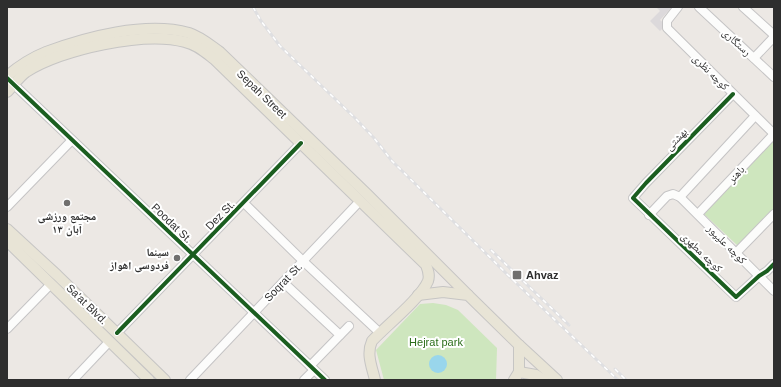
<svg xmlns="http://www.w3.org/2000/svg" width="781" height="387" font-family="Helvetica,'Noto Naskh Arabic',sans-serif">
	<rect width="100%" height="100%" fill="#ece8e4"/>
	<path fill="#dcd9db" d="M656,7H672L660,20L666,25L660,31L650,21L660,11Z"/>
	<g fill="#cee6be">
		<path d="M772,140L774,142V209L738,246L703,213Z"/>
		<path d="M433,303L446,305L458,310L497,348L496,380H384L376,350L420,304Z"/>
	</g>
	<circle fill="#99d6ec" cx="438" cy="364" r="9"/>
	<g fill="none" stroke-linecap="round" stroke-linejoin="round">
		<defs>
			<g id="minor">
				<path d="M678,7L667,21V28L774,134"/>
				<path d="M699,7L774,77"/>
				<path d="M743,7L774,35"/>
				<path d="M754,58L774,37"/>
				<path d="M7,78L325,380"/>
				<path d="M733,94L646,183L633,198L736,297L759,276L767,271L774,264"/>
				<path d="M680,197L755,116"/>
				<path d="M244,203L303,261L380,333"/>
				<path d="M7,207L72,140"/>
				<path d="M698,214L774,134"/>
				<path d="M649,215L667,196L673,194L680,197L774,291"/>
				<path d="M736,253L774,214"/>
				<path d="M283,282L340,335"/>
				<path d="M7,329L50,285"/>
				<path d="M117,333L301,143"/>
				<path d="M310,366L349,326"/>
				<path d="M73,380L109,342"/>
				<path d="M190,380L360,201"/>
				<path d="M304,380L314,370"/>
			</g>
			<g id="major">
				<path d="M7,76C19,66 31,58 46,52C86,37 146,21 189,33C201,37 210,45 220,52L367,194L468,295"/>
				<path d="M7,92C13,86 19,77 26,72C61,49 145,31 185,42C196,44 205,52 214,59L426,265C428,270 430,275 428,281C421,298 386,326 372,341C366,354 372,367 375,380"/>
				<path d="M7,229L57,275L165,380"/>
				<path d="M7,241L149,380"/>
				<path d="M418,295L443,292L468,295L519,345V372L514,380"/>
				<path d="M519,345L557,380"/>
				<path d="M519,372L536,375L544,380"/>
			</g>
		</defs>
		<use href="#minor" stroke="#c5c4c5" stroke-width="10"/>
		<use href="#major" stroke="#c6c5c4" stroke-width="12"/>
		<use href="#minor" stroke="#fcfcfb" stroke-width="8"/>
		<use href="#major" stroke="#e8e4d6" stroke-width="10"/>
		<defs>
			<g id="rail">
				<path d="M253,7L261,21L280,46L355,118L374,138L392,161L512,279L618,380"/>
				<path d="M491,250L569,325"/>
				<path d="M615,369L626,380"/>
			</g>
		</defs>
		<use href="#rail" stroke="#dfdfe1" stroke-width="3"/>
		<use href="#rail" stroke="#fff" stroke-width="1.5" stroke-dasharray="4.5" stroke-linecap="butt"/>
		<defs>
			<g id="cycleway">
				<path d="M7,78L325,380"/>
				<path d="M733,94L646,183L633,198L736,297L759,276L767,271L774,264"/>
				<path d="M117,333L301,143"/>
			</g>
		</defs>
		<use href="#cycleway" stroke="#fff" stroke-width="6"/>
		<use href="#cycleway" stroke="#1b5e20" stroke-width="4"/>
	</g>
	<g fill="#706f6e" stroke="#fff" stroke-width="1.5">
		<circle cx="67" cy="203" r="4"/>
		<circle cx="177" cy="258" r="4"/>
		<rect x="512" y="270" width="10" height="10" rx="2"/>
	</g>
	<g text-anchor="middle" stroke-width="4" stroke-linejoin="round" paint-order="stroke">
		<g font-size="11" fill="#2e2e2e" stroke="#fff">
			<text transform="translate(737 42) rotate(43)" y="4">رستگاری</text>
			<text transform="translate(711 72) rotate(45)" y="4">کوچه نظری</text>
			<text transform="translate(262 94) rotate(44)" y="4">Sepah Street</text>
			<text transform="translate(676 139) rotate(-46)" y="4">بهشتی</text>
			<text transform="translate(736 174) rotate(-47)" y="4">باهنر</text>
			<text transform="translate(220 215) rotate(-46)" y="4">Dez St.</text>
			<text transform="translate(172 223) rotate(44)" y="4">Poodat St.</text>
			<text transform="translate(727 244) rotate(45)" y="4">کوچه علیپور</text>
			<text transform="translate(702 252) rotate(44)" y="4">کوچه مطهری</text>
			<text transform="translate(283 282) rotate(-46)" y="4">Soqrat St.</text>
			<text transform="translate(87 304) rotate(44)" y="4">Sa'at Blvd.</text>
		</g>
		<g font-size="11" font-weight="bold" fill="#2e2e2e" stroke="#fff">
			<text x="67" y="220">مجتمع ورزشی<tspan x="67" dy="13">۱۳ آبان</tspan></text>
			<text x="169" y="256" text-anchor="end">سینما<tspan x="169" dy="13">فردوسی اهواز</tspan></text>
			<text x="526" y="279" text-anchor="start">Ahvaz</text>
		</g>
		<g font-size="11" fill="#2c6e1b" stroke="#fff">
			<text x="436" y="346">Hejrat park</text>
		</g>
	</g>
	<rect width="781" height="387" fill="none" stroke="#2e2e2e" stroke-width="16"/>
</svg>
